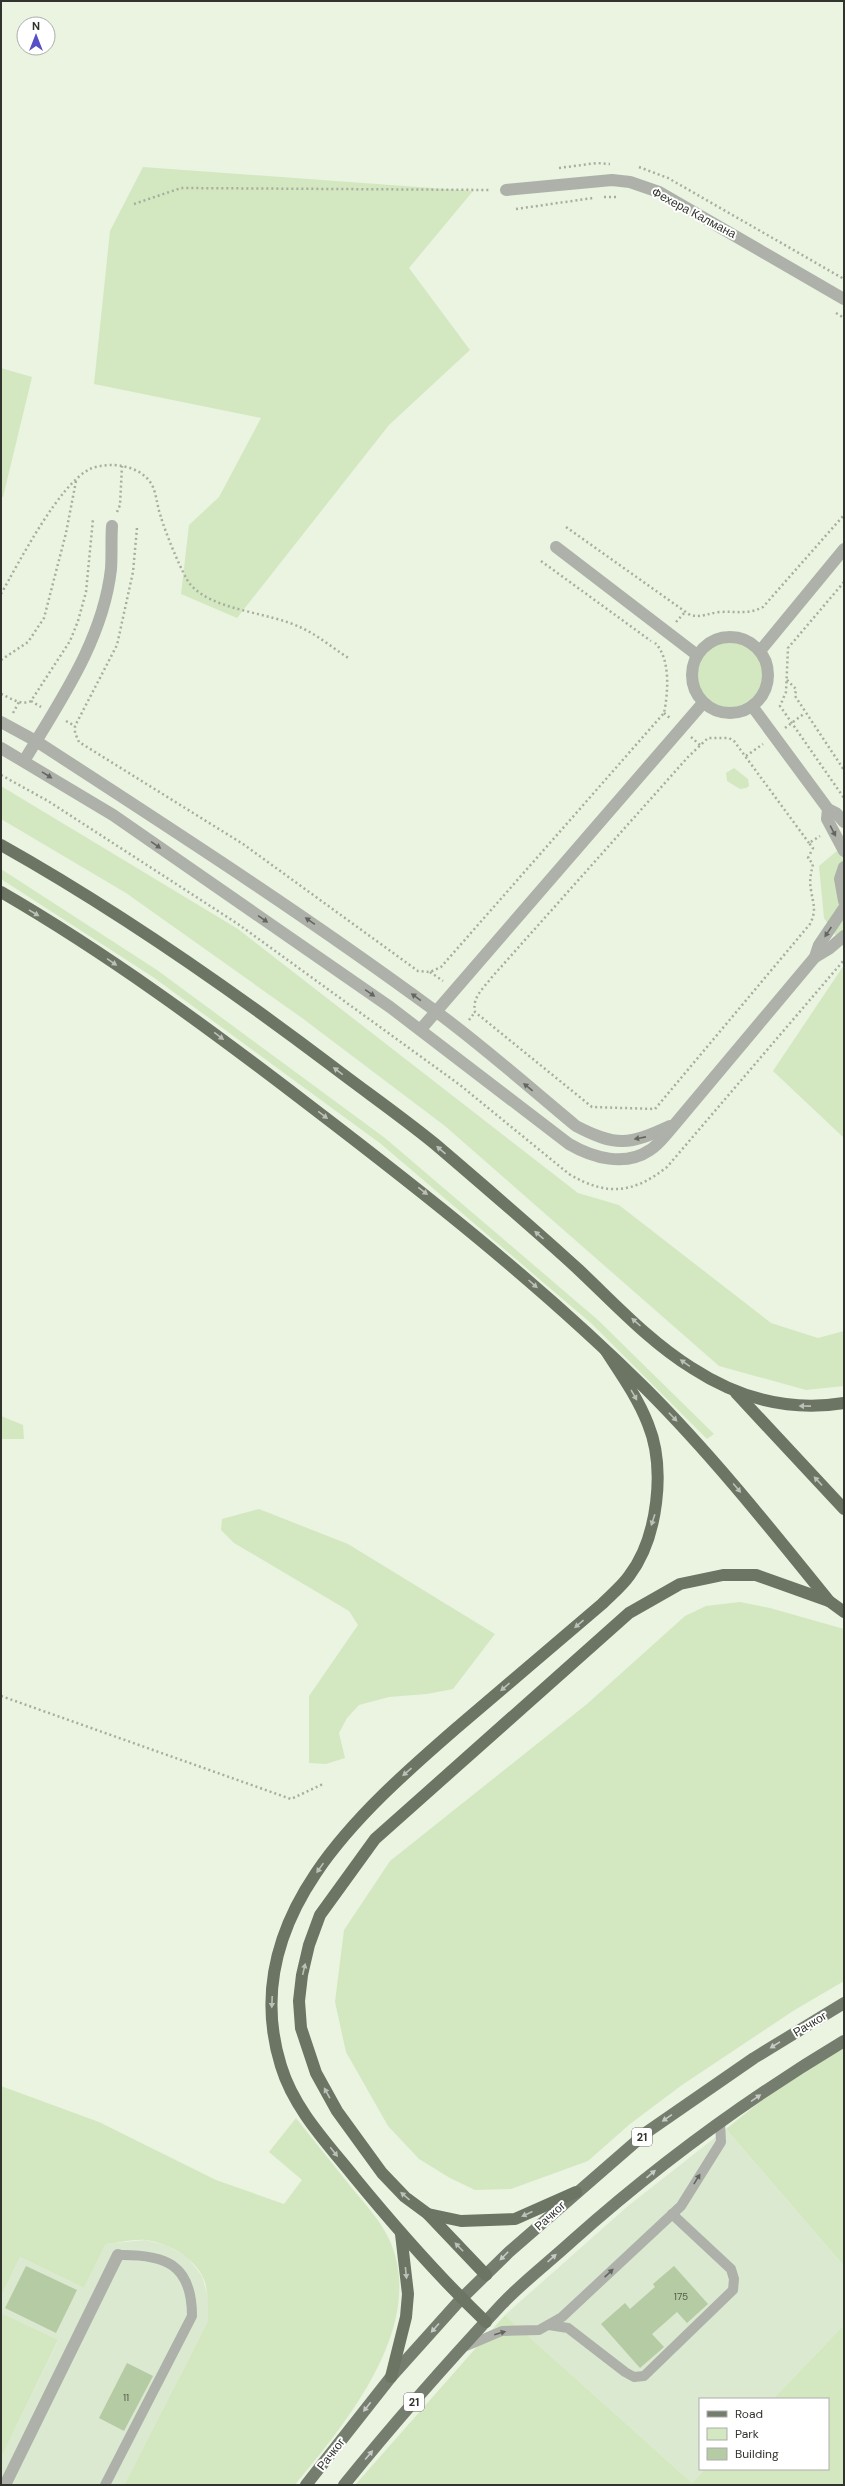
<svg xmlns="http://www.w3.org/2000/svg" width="845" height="2486" font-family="'DM Sans',sans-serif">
	<rect width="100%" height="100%" fill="#eaf4e1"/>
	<g fill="#dbe9d0">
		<path d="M726,2129L844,2266V2325L773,2399H700V2469H705L692,2483L505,2315L628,2206Z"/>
		<path d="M145,2240L166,2245L187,2257L202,2276L208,2297V2321L124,2485H1V2458L58,2341L1,2313V2296L20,2257L84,2288L106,2244Z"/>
	</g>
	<g fill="#d3e8c0">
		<path d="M143,167L473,191L409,268L470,350L389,425L237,618L181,594L189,525L219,497L261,418L94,384L110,231Z"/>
		<path d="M1,368L32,377L3,497L1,496Z"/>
		<circle cx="730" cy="675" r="33"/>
		<path d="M734,768L748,779L749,786L746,788L740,789L727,781L726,773Z"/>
		<path d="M1,786L238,929L578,1193L619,1205L771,1323L818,1338L844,1331V1386L806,1390L719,1366L445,1126L302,1018L126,893L1,819Z"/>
		<path d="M844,845V948L824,918L819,866Z"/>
		<path d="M1,869L157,970L385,1138L598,1320L714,1434L707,1439L592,1324L381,1144L153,977L1,879Z"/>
		<path d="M844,965V1137H843L773,1071Z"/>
		<path d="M1,1416L23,1425L24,1439H1Z"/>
		<path d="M259,1509L348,1544L495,1634L453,1689L427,1694L389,1697L359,1705L347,1718L339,1733L345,1758L326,1764L309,1763V1696L358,1625L349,1611L234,1543L221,1530L222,1519Z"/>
		<path d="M740,1602L770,1608L844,1629V1981L793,2011L682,2085L630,2124L588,2161L511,2189L475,2190L450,2178L419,2159L388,2126L346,2052L335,2002L344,1930L390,1861L587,1704L685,1616L706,1606Z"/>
		<path d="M844,2039V2266L726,2129L823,2051Z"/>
		<path d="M1,2086L99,2122L216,2180L284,2204L302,2180L269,2152L296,2118C314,2141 333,2164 351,2187C365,2204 381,2221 390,2241C427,2326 346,2423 295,2485H124L208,2321C208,2307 209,2288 202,2275C191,2256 168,2243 146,2240C133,2239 118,2243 106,2244L84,2288L20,2257L1,2296Z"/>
		<path d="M1,2313L58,2340L1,2458Z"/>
		<path d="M505,2315L692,2483L705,2469H828V2399H773L844,2325V2485H355Z"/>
	</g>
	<g fill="#b5cba3">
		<path d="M26,2266L77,2290L56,2333L5,2308Z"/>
		<path d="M674,2266L708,2304L687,2323L677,2312L652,2334L664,2347L640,2368L601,2324L625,2303L630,2309L655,2287L653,2284Z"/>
		<path d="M127,2363L153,2376L124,2431L99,2418Z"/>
	</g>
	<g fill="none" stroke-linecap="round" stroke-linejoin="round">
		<g stroke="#a7ae9f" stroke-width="2.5" stroke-dasharray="2 3" stroke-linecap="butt">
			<path d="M639,167L668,178L844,279"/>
			<path d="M559,168L597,163L610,164"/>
			<path d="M604,197H619"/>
			<path d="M134,204L181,188L491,190"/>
			<path d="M516,209L593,198"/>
			<path d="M836,313L844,318"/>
			<path d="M117,512L120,505L122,466"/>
			<path d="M566,527L690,615C701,618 709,613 720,612C736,611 748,615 763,607L844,515"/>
			<path d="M137,528L133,572L117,645L75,726V733L79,742L243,844L418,971L430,972L441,967L664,713C668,694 671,658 655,643"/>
			<path d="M541,561L651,641"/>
			<path d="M844,582L788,648L786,692L780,706L844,798"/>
			<path d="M1,594C18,564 59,484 90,469C99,465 113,464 122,466C134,468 146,474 152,485C157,495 157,507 161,517C164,529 183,576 190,584C212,611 270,612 302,628C319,636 334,649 350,659"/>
			<path d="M676,622L685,612"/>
			<path d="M1,660L28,642L44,618L66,533L76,481"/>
			<path d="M787,680L796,689L795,696L844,770"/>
			<path d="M1,694C11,698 21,706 31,701L70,641L78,621L86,592L93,519"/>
			<path d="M31,701L41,707"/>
			<path d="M13,713L19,702"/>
			<path d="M664,713L671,719"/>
			<path d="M66,721L75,726"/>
			<path d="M785,728L805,713"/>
			<path d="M691,737L700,745"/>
			<path d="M746,756L763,744"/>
			<path d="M1,775L48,801L238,924L460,1085L569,1174C606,1196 633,1194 667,1167L844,960"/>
			<path d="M809,843L734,741L729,738H708L688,757L492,977C483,989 472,997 475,1012L592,1107L655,1109L810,924C817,910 813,904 811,890C809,881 811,873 813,864L808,858L813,848L809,843L820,836"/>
			<path d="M430,972L443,981"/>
			<path d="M469,1020L475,1012"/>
			<path d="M1,1696L291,1799L323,1784"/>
		</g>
		<g stroke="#adb1a9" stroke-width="10">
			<path d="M549,2325L568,2328L625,2372L634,2377L644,2376L733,2290L734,2279L731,2269L672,2214"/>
			<path d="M464,2347L502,2331L539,2330L562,2317L681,2206L721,2142L720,2122"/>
			<path d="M105,2485L192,2316C192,2264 165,2254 118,2255"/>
		</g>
		<g stroke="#adb1a9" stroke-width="12">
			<path d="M506,190L612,180L630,182L659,192L844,299"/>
			<path d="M556,547L697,655"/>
			<circle cx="730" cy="675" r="38"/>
			<path d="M760,651L844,549"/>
			<path d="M752,706L828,809L836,813L844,822"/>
			<path d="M1,722L36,741C170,828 305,915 434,1010C483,1046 529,1087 576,1126C616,1147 629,1145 670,1126"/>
			<path d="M1,748L113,815L390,1007L569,1144C593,1158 625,1167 650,1150C658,1145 664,1137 670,1130L815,957L819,945L844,908"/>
			<path d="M24,761C60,701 103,640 111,569C112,555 111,540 112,526"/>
			<path d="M828,809L827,819L844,851"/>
			<path d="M844,867L840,879L844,901"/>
			<path d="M815,957L830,948L844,936"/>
			<path d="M421,1029L703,703"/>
			<path d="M5,2485L118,2255"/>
		</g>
		<g stroke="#757d6f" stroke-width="12">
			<path d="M306,2485L391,2377L461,2299L509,2252L647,2132L754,2058L844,2003"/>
			<path d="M344,2485C394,2423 447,2363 502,2304C523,2282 549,2262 572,2241C656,2166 747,2099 844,2041"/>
		</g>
		<g stroke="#6c7464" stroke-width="12">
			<path d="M1,845C117,910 226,986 332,1066C366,1092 402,1117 435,1144C483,1185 532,1227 579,1270C615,1304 650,1342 692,1368C738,1398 789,1412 844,1403"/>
			<path d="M1,892C108,954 207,1027 305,1102C423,1192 540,1284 646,1389C712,1455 770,1528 829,1601L844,1612"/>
			<path d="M736,1393L844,1509"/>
			<path d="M576,2192L515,2219L461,2221L428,2214L405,2197L382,2173L337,2111L316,2073L301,2028L299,2001L302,1975L309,1945L320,1915L375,1839L629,1613L680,1584L723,1575H756L829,1601"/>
			<path d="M428,2214L486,2275"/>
			<path d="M486,2322C439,2277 396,2228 355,2178C327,2143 294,2109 281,2066C235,1919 362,1810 460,1725C507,1685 555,1644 602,1604C611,1595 622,1586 629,1576C658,1538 666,1468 648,1424C638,1398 621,1374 606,1351"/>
			<path d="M391,2377L406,2317L408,2294L401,2234"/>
		</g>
	</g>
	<defs><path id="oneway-solid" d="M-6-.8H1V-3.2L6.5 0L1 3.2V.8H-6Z"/></defs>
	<g fill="#62665e">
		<use href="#oneway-solid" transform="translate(47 775) rotate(32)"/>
		<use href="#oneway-solid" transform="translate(833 831) rotate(62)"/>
		<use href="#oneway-solid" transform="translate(156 845) rotate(35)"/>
		<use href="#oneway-solid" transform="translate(263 919) rotate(35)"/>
		<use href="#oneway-solid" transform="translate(310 921) rotate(-145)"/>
		<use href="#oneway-solid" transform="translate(828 932) rotate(124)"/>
		<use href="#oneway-solid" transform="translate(370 993) rotate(35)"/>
		<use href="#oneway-solid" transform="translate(416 997) rotate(-144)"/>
		<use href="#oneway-solid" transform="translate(528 1087) rotate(-141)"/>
		<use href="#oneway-solid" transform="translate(640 1138) rotate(169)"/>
		<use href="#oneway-solid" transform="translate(697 2179) rotate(-58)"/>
		<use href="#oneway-solid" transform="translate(609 2273) rotate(-43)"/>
		<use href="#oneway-solid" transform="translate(500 2333) rotate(-16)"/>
	</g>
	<g fill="#bdc0b9">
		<use href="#oneway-solid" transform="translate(34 913) rotate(31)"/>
		<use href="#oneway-solid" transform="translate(112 962) rotate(34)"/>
		<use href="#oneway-solid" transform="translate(219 1036) rotate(37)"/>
		<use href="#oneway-solid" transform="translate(338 1071) rotate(-143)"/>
		<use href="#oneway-solid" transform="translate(323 1115) rotate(37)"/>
		<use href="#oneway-solid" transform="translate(441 1150) rotate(-139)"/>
		<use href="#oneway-solid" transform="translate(423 1191) rotate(38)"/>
		<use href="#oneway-solid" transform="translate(539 1235) rotate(-139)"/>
		<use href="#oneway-solid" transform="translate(533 1284) rotate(42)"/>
		<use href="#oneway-solid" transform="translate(636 1322) rotate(-138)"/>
		<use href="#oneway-solid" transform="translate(685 1363) rotate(-145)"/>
		<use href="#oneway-solid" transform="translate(634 1395) rotate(60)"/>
		<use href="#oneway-solid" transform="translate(805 1406) rotate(-179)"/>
		<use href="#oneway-solid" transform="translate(673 1417) rotate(46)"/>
		<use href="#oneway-solid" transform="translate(818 1481) rotate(-133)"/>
		<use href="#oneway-solid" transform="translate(737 1488) rotate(50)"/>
		<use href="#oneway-solid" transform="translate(653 1520) rotate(108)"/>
		<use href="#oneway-solid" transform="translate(579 1624) rotate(140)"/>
		<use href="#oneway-solid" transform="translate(505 1687) rotate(139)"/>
		<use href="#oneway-solid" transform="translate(407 1772) rotate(139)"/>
		<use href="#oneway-solid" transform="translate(320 1868) rotate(125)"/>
		<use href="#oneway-solid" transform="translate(304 1969) rotate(-77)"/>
		<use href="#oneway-solid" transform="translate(272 2002) rotate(92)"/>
		<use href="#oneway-solid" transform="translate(327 2093) rotate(-119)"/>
		<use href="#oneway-solid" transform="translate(334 2152) rotate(51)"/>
		<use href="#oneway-solid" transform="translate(405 2196) rotate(-139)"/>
		<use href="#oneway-solid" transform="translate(527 2214) rotate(156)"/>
		<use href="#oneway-solid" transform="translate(459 2247) rotate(-134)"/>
		<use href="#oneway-solid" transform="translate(406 2273) rotate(84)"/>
	</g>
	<g fill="#c8cbc5">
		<use href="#oneway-solid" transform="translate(775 2045) rotate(148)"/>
		<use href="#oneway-solid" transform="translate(756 2098) rotate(-34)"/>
		<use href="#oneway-solid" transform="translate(667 2118) rotate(145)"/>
		<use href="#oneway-solid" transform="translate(651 2174) rotate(-40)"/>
		<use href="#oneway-solid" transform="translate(504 2256) rotate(135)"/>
		<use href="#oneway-solid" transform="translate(552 2258) rotate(-42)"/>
		<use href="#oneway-solid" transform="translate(435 2328) rotate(132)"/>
		<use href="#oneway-solid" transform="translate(367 2407) rotate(128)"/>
		<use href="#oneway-solid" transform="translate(369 2455) rotate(-50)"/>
	</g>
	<g text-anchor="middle" stroke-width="4" stroke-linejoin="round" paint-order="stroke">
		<g font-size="10" fill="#515a4a">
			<text x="681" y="2300">175</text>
			<text x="126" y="2401">11</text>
		</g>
		<g fill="#fff" stroke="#6e716b" stroke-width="1">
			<rect x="632" y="2128" width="20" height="18" rx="3"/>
			<rect x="404" y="2393" width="20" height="18" rx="3"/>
		</g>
		<g font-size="11" font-weight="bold" fill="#30342c">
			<text x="642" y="2141">21</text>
			<text x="414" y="2406">21</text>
		</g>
		<g font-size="12" fill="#30342c" stroke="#fff">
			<text transform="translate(694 213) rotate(28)" y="4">Фехера Калмана</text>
			<text transform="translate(810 2024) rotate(-31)" y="4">Рачког</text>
			<text transform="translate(550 2216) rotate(-42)" y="4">Рачког</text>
			<text transform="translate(331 2454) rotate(-52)" y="4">Рачког</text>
		</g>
	</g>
	<rect width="845" height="2486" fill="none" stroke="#30342c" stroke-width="4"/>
	<rect x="699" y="2398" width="130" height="72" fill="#ffffff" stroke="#acaeab"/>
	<rect x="707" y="2411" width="20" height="6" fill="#757d6f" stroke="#acaeab"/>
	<text x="735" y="2418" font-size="12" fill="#30342c">Road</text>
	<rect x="707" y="2428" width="20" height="12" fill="#d3e8c0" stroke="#acaeab"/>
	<text x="735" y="2438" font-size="12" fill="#30342c">Park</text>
	<rect x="707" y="2448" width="20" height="12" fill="#b5cba3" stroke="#acaeab"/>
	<text x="735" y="2458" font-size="12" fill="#30342c">Building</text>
	<g transform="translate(36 36)"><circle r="19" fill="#ffffff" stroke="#acaeab"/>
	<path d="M0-3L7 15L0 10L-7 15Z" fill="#564fc6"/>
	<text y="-6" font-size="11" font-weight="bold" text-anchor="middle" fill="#30342c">N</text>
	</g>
</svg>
